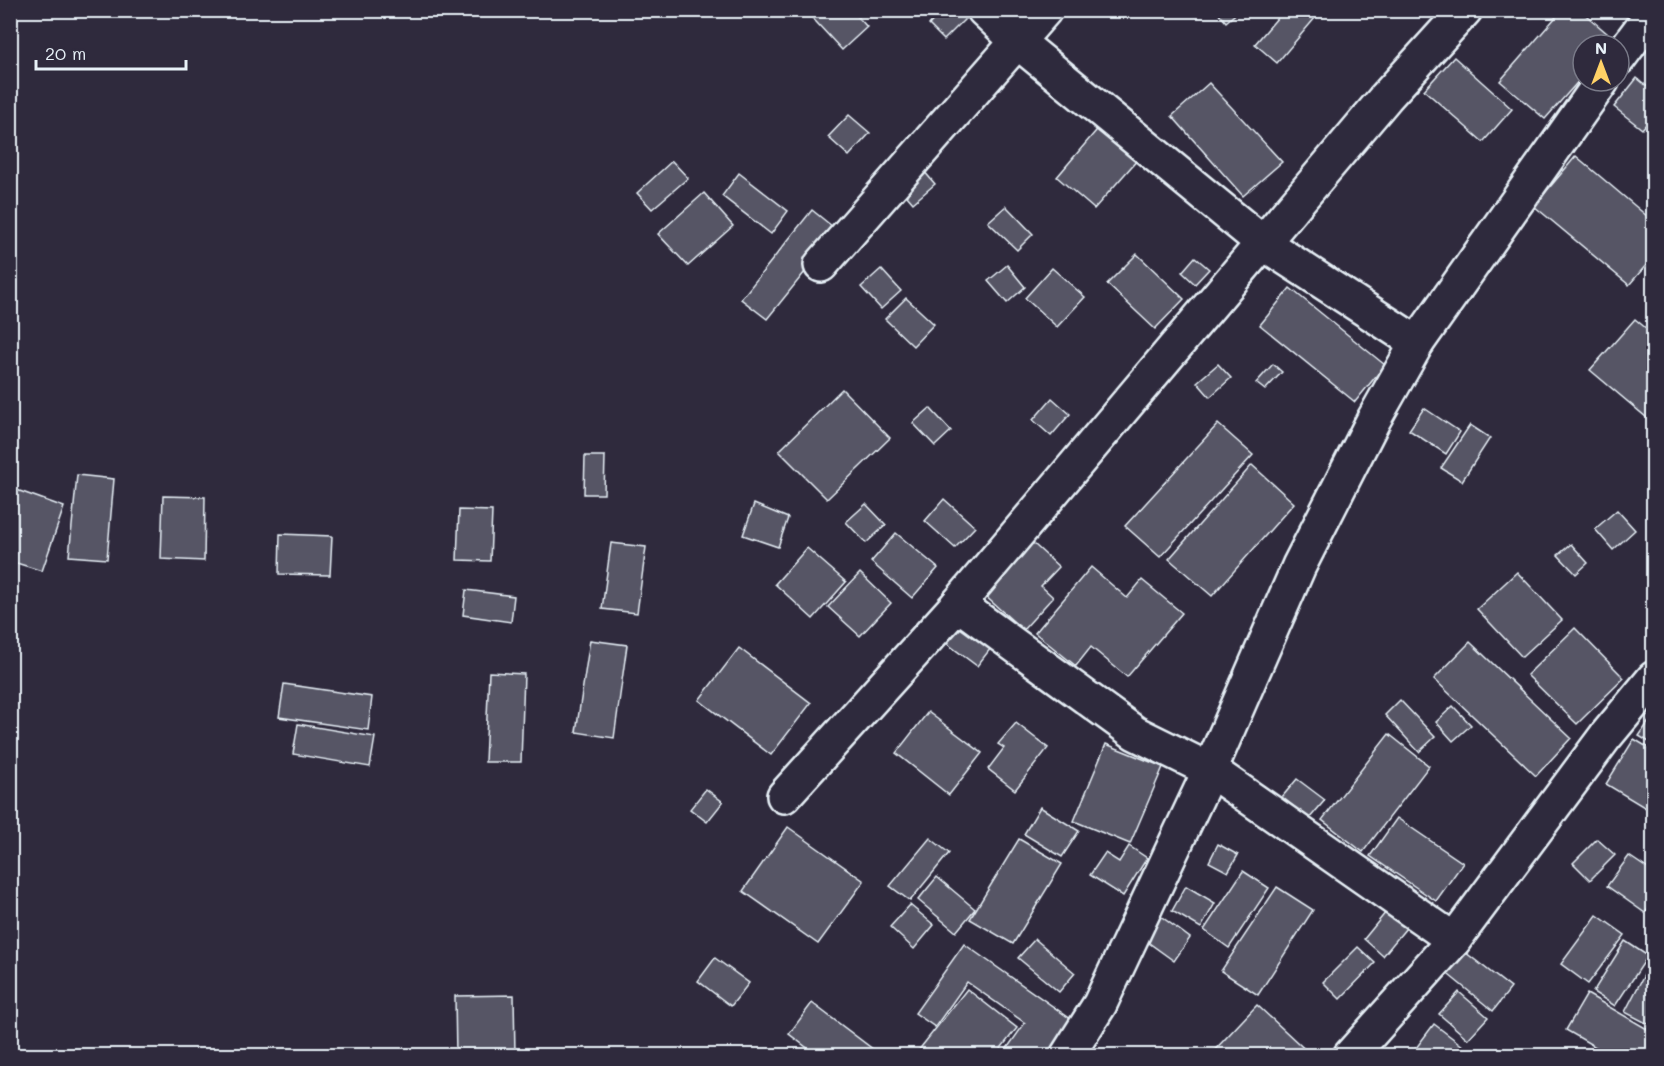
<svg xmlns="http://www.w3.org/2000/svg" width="1664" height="1066" font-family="Mali,sans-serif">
	<rect width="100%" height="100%" fill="#2f2a3d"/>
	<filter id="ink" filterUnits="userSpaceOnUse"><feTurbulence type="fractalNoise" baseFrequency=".0167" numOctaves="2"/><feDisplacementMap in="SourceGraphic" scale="12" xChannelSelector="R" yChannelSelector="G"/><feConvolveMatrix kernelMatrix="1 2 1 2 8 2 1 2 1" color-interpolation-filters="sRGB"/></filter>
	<g filter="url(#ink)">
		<g fill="#575565" stroke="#e8f1f8" stroke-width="1.5">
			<path d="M805,10H852L867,27L842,50Z"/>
			<path d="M942,10H965L969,15L944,40L929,25Z"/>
			<path d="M1216,10H1240L1226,22Z"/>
			<path d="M1284,10L1321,11L1277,63L1255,44Z"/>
			<path d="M1562,10H1580L1615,40L1610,45H1583V76L1545,119L1500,81Z"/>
			<path d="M1454,57L1512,109L1483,142L1424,90Z"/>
			<path d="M1637,78L1654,92V115L1642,129L1614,107Z"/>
			<path d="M1209,83L1282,162L1243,196L1172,116Z"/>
			<path d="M849,115L870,133L849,156L828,137Z"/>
			<path d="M1101,125L1139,158L1094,209L1057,177Z"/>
			<path d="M1576,156L1654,222V256L1629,285L1534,206Z"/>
			<path d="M672,161L688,178L652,209L637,193Z"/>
			<path d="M923,170L935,184L913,203L901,189Z"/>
			<path d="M739,173L788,211L771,234L722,196Z"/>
			<path d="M704,193L733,226L688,266L658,234Z"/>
			<path d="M1006,206L1033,234L1017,250L988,222Z"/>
			<path d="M812,210L838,231L767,319L741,299Z"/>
			<path d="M1137,254L1184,299L1155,329L1107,284Z"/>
			<path d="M1195,257L1209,269L1195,284L1182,272Z"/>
			<path d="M1007,265L1025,287L1007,303L988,281Z"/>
			<path d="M1052,268L1085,297L1057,327L1025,298Z"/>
			<path d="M881,269L901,291L881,309L861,287Z"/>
			<path d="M1290,288L1385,365L1355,402L1260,325Z"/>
			<path d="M906,298L934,324L913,346L885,319Z"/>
			<path d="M1635,319L1654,335V421L1652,422L1590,370Z"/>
			<path d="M1218,364L1231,378L1210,397L1197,382Z"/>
			<path d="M1273,364L1282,372L1265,390L1256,383Z"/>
			<path d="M842,389L890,438L827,499L779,451Z"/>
			<path d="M1052,398L1070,414L1051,436L1033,420Z"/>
			<path d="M930,408L951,431L935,446L913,423Z"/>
			<path d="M1424,408L1460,432L1446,454L1409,430Z"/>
			<path d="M1218,424L1253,455L1160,557L1125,526Z"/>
			<path d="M1470,425L1490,438L1462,481L1441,468Z"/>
			<path d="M585,456H605L604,494H584Z"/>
			<path d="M1252,465L1294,503L1212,596L1169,559Z"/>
			<path d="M77,475L114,479L107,559L69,556Z"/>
			<path d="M14,489L64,507L42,571L10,561V498Z"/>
			<path d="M163,496L205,497L204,561L161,559Z"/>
			<path d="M944,499L975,527L955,548L925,521Z"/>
			<path d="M754,504L788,518L778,547L743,535Z"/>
			<path d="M866,504L886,525L866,543L846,522Z"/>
			<path d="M459,510L492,511L490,561L457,560Z"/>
			<path d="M1617,510L1635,530L1613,550L1595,529Z"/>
			<path d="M896,533L938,568L912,598L871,562Z"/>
			<path d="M280,534L332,536L330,575L279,574Z"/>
			<path d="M1023,534L1059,567L1041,586L1053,597L1023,630L974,586Z"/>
			<path d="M611,543L646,547L637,613L602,609Z"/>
			<path d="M1571,544L1588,563L1576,574L1558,555Z"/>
			<path d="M807,548L846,582L813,619L775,584Z"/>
			<path d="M1091,567L1127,598L1142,580L1182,613L1127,677L1091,647L1076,666L1035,633Z"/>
			<path d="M1517,572L1562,620L1522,657L1477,609Z"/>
			<path d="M860,573L891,603L860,636L828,607Z"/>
			<path d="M466,590L514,596L511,622L463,615Z"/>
			<path d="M959,624L991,648L977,666L945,642Z"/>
			<path d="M1575,628L1624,678L1577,724L1527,675Z"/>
			<path d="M590,640L627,645L614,738L576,732Z"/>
			<path d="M1470,642L1571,738L1536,776L1434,679Z"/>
			<path d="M739,648L811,703L771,755L699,700Z"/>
			<path d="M489,672L524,674L521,762H485Z"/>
			<path d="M284,684L372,697L368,730L279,717Z"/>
			<path d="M1400,700L1435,737L1419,752L1385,715Z"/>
			<path d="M1453,706L1471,725L1453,741L1436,722Z"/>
			<path d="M928,712L982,753L949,795L896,753Z"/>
			<path d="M1654,714V745L1639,736Z"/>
			<path d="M1016,723L1048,748L1015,790L988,769L1004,748L998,744Z"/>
			<path d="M298,724L375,737L370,767L293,754Z"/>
			<path d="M1389,734L1429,766L1363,852L1322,820Z"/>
			<path d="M1634,739L1654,751V813L1606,784Z"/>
			<path d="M1106,744L1163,767L1130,844L1074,821Z"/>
			<path d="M1297,779L1325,800L1309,819L1282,797Z"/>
			<path d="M706,789L723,802L707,822L690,809Z"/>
			<path d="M1040,807L1079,831L1062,857L1024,834Z"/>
			<path d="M1397,818L1463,863L1436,901L1370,856Z"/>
			<path d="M788,827L864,881L818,944L743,891Z"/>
			<path d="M930,838L949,853L910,901L890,886Z"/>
			<path d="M1019,839L1062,864L1013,944L970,919Z"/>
			<path d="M1597,839L1615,855L1590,880L1573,863Z"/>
			<path d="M1218,844L1238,855L1228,872L1209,862Z"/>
			<path d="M1129,846L1147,858L1123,896L1090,875L1105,853L1119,862Z"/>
			<path d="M1629,856L1654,873V901L1645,913L1607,886Z"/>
			<path d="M1243,871L1269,888L1229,948L1204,930Z"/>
			<path d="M937,877L975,909L956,932L918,900Z"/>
			<path d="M1186,886L1215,903L1201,928L1172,911Z"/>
			<path d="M1277,887L1313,910L1258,995L1221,971Z"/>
			<path d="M910,905L934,925L914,949L890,927Z"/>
			<path d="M1155,912L1190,938L1174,961L1138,935Z"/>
			<path d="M1386,912L1406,928L1383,956L1364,939Z"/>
			<path d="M1597,915L1625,935L1588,984L1561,964Z"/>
			<path d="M1035,939L1075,973L1059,992L1018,958Z"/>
			<path d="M1625,941L1648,956L1615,1006L1593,992Z"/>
			<path d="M964,944L1075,1022L1051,1056L1003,1054L1025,1023L967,982L935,1027L915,1013Z"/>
			<path d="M1358,947L1375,963L1340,999L1323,982Z"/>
			<path d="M1461,949L1511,988L1493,1011L1444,971Z"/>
			<path d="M1654,956V1027L1625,1012Z"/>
			<path d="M715,958L749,983L731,1006L698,981Z"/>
			<path d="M967,989L1017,1028L995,1056H914Z"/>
			<path d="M1459,992L1488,1017L1468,1039L1439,1014Z"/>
			<path d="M1587,994L1654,1033V1056H1611L1566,1030Z"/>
			<path d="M514,995L515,1056H456L455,996Z"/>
			<path d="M812,1003L882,1056H818L789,1034Z"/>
			<path d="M1257,1005L1312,1056H1209Z"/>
			<path d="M1434,1024L1476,1056H1410Z"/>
		</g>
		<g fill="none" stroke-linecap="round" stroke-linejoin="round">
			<defs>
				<g id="minor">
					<path d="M984,10L1018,42L1263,243L1417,343"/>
					<path d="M1619,58L1654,11"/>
					<path d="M821,265L1045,10"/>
					<path d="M958,604L1135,733L1210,770L1454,940"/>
					<path d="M784,796L958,604L1386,97L1465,10"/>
					<path d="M1067,1056L1100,1004L1210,770L1299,566L1374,419L1417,343L1602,81"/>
					<path d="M1350,1056L1454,940L1605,737L1654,678"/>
				</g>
			</defs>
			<use href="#minor" stroke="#e8f1f8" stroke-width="38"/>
			<use href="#minor" stroke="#2f2a3d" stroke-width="33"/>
		</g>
	</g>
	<rect width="1664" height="1066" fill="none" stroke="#2f2a3d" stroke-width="36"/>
	<rect x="18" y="18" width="1628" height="1030" fill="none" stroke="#e8f1f8" stroke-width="2" filter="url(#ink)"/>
	<g transform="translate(1601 63)"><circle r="28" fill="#2f2a3d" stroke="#797a88" stroke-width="1.5"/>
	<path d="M0-4.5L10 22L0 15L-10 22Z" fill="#ffd166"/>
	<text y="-9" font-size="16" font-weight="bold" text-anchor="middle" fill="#e8f1f8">N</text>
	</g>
	<path d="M36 60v9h150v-9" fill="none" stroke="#e8f1f8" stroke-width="3"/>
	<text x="45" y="60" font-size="18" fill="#e8f1f8" stroke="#2f2a3d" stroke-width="4.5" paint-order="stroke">20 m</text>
</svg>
